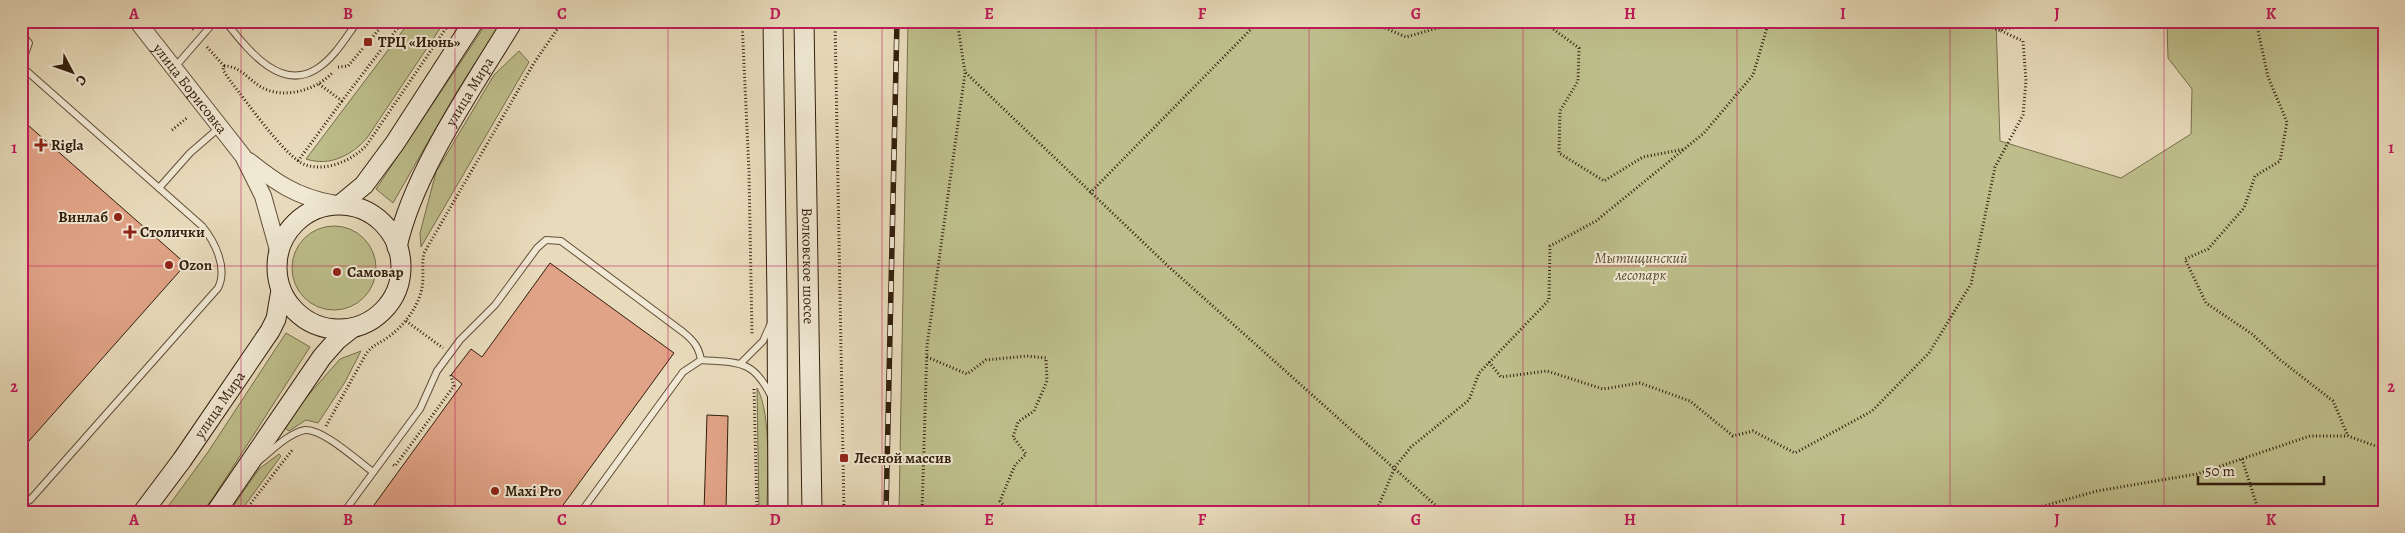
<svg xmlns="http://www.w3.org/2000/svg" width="2405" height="533" font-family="Alegreya,serif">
	<rect width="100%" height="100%" fill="#e8dbbb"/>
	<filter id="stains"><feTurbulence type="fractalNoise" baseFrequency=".004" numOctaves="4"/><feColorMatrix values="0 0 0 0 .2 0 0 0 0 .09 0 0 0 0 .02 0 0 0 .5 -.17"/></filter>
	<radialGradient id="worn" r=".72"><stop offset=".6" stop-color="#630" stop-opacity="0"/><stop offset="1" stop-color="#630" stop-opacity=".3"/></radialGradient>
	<g fill="#bdbe8b" stroke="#786e4c">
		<path d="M410,21H445L367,138C352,155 330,167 306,159Z"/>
		<path d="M488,21H502L456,93L393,203L376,189Z"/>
		<path d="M908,21H1996L2000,141L2121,178L2191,134L2192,89L2168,58L2167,24L2203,21H2384V512H899Z"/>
		<path d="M519,51L529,62L421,247L420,233L436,172L494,75Z"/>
		<circle cx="334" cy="268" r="42"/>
		<path d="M286,333L310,347L213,498L202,512H164L208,452Z"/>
		<path d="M361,351L345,382L318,423L306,420L289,431L285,428L304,400L340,359Z"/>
		<path d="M757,388C772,414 767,480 767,512H759Z"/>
		<path d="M279,454L281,456L240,512H229L259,469Z"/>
	</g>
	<g fill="#e1a387" stroke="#321e0c">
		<path d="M21,119L186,264L21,450Z"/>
		<path d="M550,263L674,353L558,512H369L462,384L451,375L471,349L482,357Z"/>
		<path d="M707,415L728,416L726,512H704Z"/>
	</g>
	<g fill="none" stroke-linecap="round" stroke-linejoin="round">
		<defs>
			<g id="service">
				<path d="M225,21C246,47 280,94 318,68C335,57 346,37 358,21"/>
				<path d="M21,34L29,43L21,65"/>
				<path d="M21,66L202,226C215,242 228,268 218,288L30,500L21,505"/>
				<path d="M175,67L215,21"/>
				<path d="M159,188L190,153L220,127"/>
				<path d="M701,360C738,363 753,359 771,396"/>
				<path d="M741,363L763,341L771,323"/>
				<path d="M260,460C272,450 289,433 305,430C322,428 359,462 373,472"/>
				<path d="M344,512L420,409L437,371L460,340L495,305L537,248L546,240L561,241L683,332C693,340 699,347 701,360L683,372L581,512"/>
			</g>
			<g id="tertiary">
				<path id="s1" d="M137,21L243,156L263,196L278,250"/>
				<path d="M249,161C275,182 297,197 331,203"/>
			</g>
			<g id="secondary">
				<path d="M773,21L777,299L778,512"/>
				<path id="s2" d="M804,21L812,512"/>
				<path d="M341,204L364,185L395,143L474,21"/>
				<circle cx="339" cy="267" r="62"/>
				<path id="s3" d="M397,247C413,173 473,87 513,21"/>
				<path id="s4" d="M143,512L182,460L270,331L276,319L281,290"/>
				<path d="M216,512L322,357L337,340L352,328"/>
			</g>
		</defs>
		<use href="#service" stroke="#604d38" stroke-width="8"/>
		<use href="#tertiary" stroke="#604d38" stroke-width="18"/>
		<use href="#secondary" stroke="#321e0c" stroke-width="21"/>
		<g stroke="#321e0c" stroke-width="3" stroke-dasharray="1 2.5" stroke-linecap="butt">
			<path d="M186,21L194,30"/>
			<path d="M742,21L749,172L752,335"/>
			<path d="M835,21L844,512"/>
			<path d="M957,21L965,72L1168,266L1443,512"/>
			<path d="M1369,21L1406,37L1445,26L1452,21"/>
			<path d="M1542,21L1579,48L1578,81L1560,111L1559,153L1604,181L1643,157L1685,149"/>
			<path d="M1972,21L1999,30L2054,21"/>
			<path d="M2256,21L2268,77L2287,122L2280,161L2255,176L2244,208L2208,249L2185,259L2206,303L2252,334L2279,359L2333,401L2348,436"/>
			<path d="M207,47L224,66L223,70L231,82C245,99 287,160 306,165C327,172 352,160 366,146L451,21"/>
			<path d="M224,66C240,66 248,79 261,87C284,100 317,90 333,72"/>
			<path d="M338,67L348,66L381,27V21"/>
			<path d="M319,84L342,101L403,21"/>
			<path d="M172,130L188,117"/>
			<path d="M298,161L342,101"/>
			<path d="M1090,193L1259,21"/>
			<path d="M406,321L443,348"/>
			<path d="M927,357L967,374L986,360L1027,356L1046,358L1047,381L1034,411L1018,422L1013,437L1026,454L1015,465L1000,501L1009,512"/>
			<path d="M1489,362L1501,377L1547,371L1603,389L1640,383L1690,401L1733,436L1753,431L1795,453L1872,411L1929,353L1971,284L1995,167L2023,115L2026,81L2023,41L1999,30L2001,21"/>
			<path d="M754,389L757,512"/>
			<path d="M326,426L366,354C371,347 377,344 384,340C401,329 416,311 421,292C425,279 421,266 424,253L534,63L563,21"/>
			<path d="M2242,459L2259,512"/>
			<path d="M393,465L395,466L454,386L450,373"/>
			<path d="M244,512L293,449"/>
			<path d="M922,512L927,346L965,73"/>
			<path d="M1376,512L1395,467L1411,447L1469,400L1479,373L1549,300L1550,246L1596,221L1704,133L1753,75L1769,21"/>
			<path d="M2022,512L2097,491L2197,474L2310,436H2348L2384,449"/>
		</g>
		<use href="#service" stroke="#f0e8d3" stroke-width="6"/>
		<use href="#tertiary" stroke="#f0e8d3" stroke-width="16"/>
		<use href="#secondary" stroke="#f0e8d3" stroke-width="19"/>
		<defs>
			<path id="rail" d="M886,512L897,21"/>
		</defs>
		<use href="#rail" stroke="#321e0c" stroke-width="5.5"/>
		<use href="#rail" stroke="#f0e8d3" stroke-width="4" stroke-dasharray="11" stroke-linecap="butt"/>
	</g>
	<path fill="none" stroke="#c2185b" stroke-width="1" stroke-opacity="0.55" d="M241,21V512M455,21V512M668,21V512M882,21V512M1096,21V512M1309,21V512M1523,21V512M1737,21V512M1950,21V512M2164,21V512M21,266H2384"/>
	<g fill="#8f2418" stroke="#f0e8d3" stroke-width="2">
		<rect x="363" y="37" width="10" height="10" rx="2.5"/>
		<path d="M38.5 137.5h5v5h5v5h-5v5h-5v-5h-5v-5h5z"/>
		<circle cx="118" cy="217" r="5"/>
		<path d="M127.5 224.5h5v5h5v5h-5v5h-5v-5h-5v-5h5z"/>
		<circle cx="169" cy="265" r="5"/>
		<circle cx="337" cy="272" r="5"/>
		<rect x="839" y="453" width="10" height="10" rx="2.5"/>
		<circle cx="495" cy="491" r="5"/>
	</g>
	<g text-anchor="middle" stroke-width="4" stroke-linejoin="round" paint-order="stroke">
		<g font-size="15" font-weight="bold" fill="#321e0c" stroke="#f0e8d3" text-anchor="start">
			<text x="378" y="47">ТРЦ «Июнь»</text>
			<text x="51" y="150">Rigla</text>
			<text x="108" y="222" text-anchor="end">Винлаб</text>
			<text x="140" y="237">Столички</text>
			<text x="179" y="270">Ozon</text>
			<text x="347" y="277">Самовар</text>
			<text x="854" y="463">Лесной массив</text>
			<text x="505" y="496">Maxi Pro</text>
		</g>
		<g font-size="15" fill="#321e0c" stroke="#f0e8d3">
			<text dy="5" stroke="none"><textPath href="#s1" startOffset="86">улица Борисовка</textPath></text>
			<text dy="5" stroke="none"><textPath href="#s3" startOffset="172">улица Мира</textPath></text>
			<text dy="5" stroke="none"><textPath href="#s2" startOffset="245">Волковское шоссе</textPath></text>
			<text dy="5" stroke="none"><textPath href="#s4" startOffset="132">улица Мира</textPath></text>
		</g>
		<g font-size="15" font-style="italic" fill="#5c4e32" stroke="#f0e8d3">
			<text x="1641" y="263">Мытищинский<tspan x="1641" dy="17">лесопарк</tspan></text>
		</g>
	</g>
	<rect width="2405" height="533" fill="none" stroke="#e8dbbb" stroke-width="55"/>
	<g transform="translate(72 72) rotate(131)" stroke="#f0e8d3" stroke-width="4" paint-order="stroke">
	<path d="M0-4L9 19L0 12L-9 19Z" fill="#321e0c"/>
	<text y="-8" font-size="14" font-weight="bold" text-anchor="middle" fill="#321e0c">С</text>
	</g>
	<path d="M2198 476v8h126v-8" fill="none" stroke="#321e0c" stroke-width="2.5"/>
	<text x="2205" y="476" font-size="15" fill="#321e0c" stroke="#f0e8d3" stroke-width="4" paint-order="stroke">50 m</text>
	<rect x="28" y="28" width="2350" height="478" fill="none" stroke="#c2185b" stroke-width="2"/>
	<g font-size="16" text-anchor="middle" font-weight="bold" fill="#c2185b">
		<text x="134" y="19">A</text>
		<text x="348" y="19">B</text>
		<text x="562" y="19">C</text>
		<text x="775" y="19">D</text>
		<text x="989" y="19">E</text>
		<text x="1202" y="19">F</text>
		<text x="1416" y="19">G</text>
		<text x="1630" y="19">H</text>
		<text x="1843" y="19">I</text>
		<text x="2057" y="19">J</text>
		<text x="2271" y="19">K</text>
		<text x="14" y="153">1</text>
		<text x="2391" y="153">1</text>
		<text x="14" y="392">2</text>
		<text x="2391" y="392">2</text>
		<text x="134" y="525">A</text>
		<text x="348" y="525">B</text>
		<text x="562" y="525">C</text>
		<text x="775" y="525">D</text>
		<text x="989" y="525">E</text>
		<text x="1202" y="525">F</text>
		<text x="1416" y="525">G</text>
		<text x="1630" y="525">H</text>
		<text x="1843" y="525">I</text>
		<text x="2057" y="525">J</text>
		<text x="2271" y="525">K</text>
	</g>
	<rect width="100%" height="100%" filter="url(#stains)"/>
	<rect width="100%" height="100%" fill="url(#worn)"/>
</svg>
